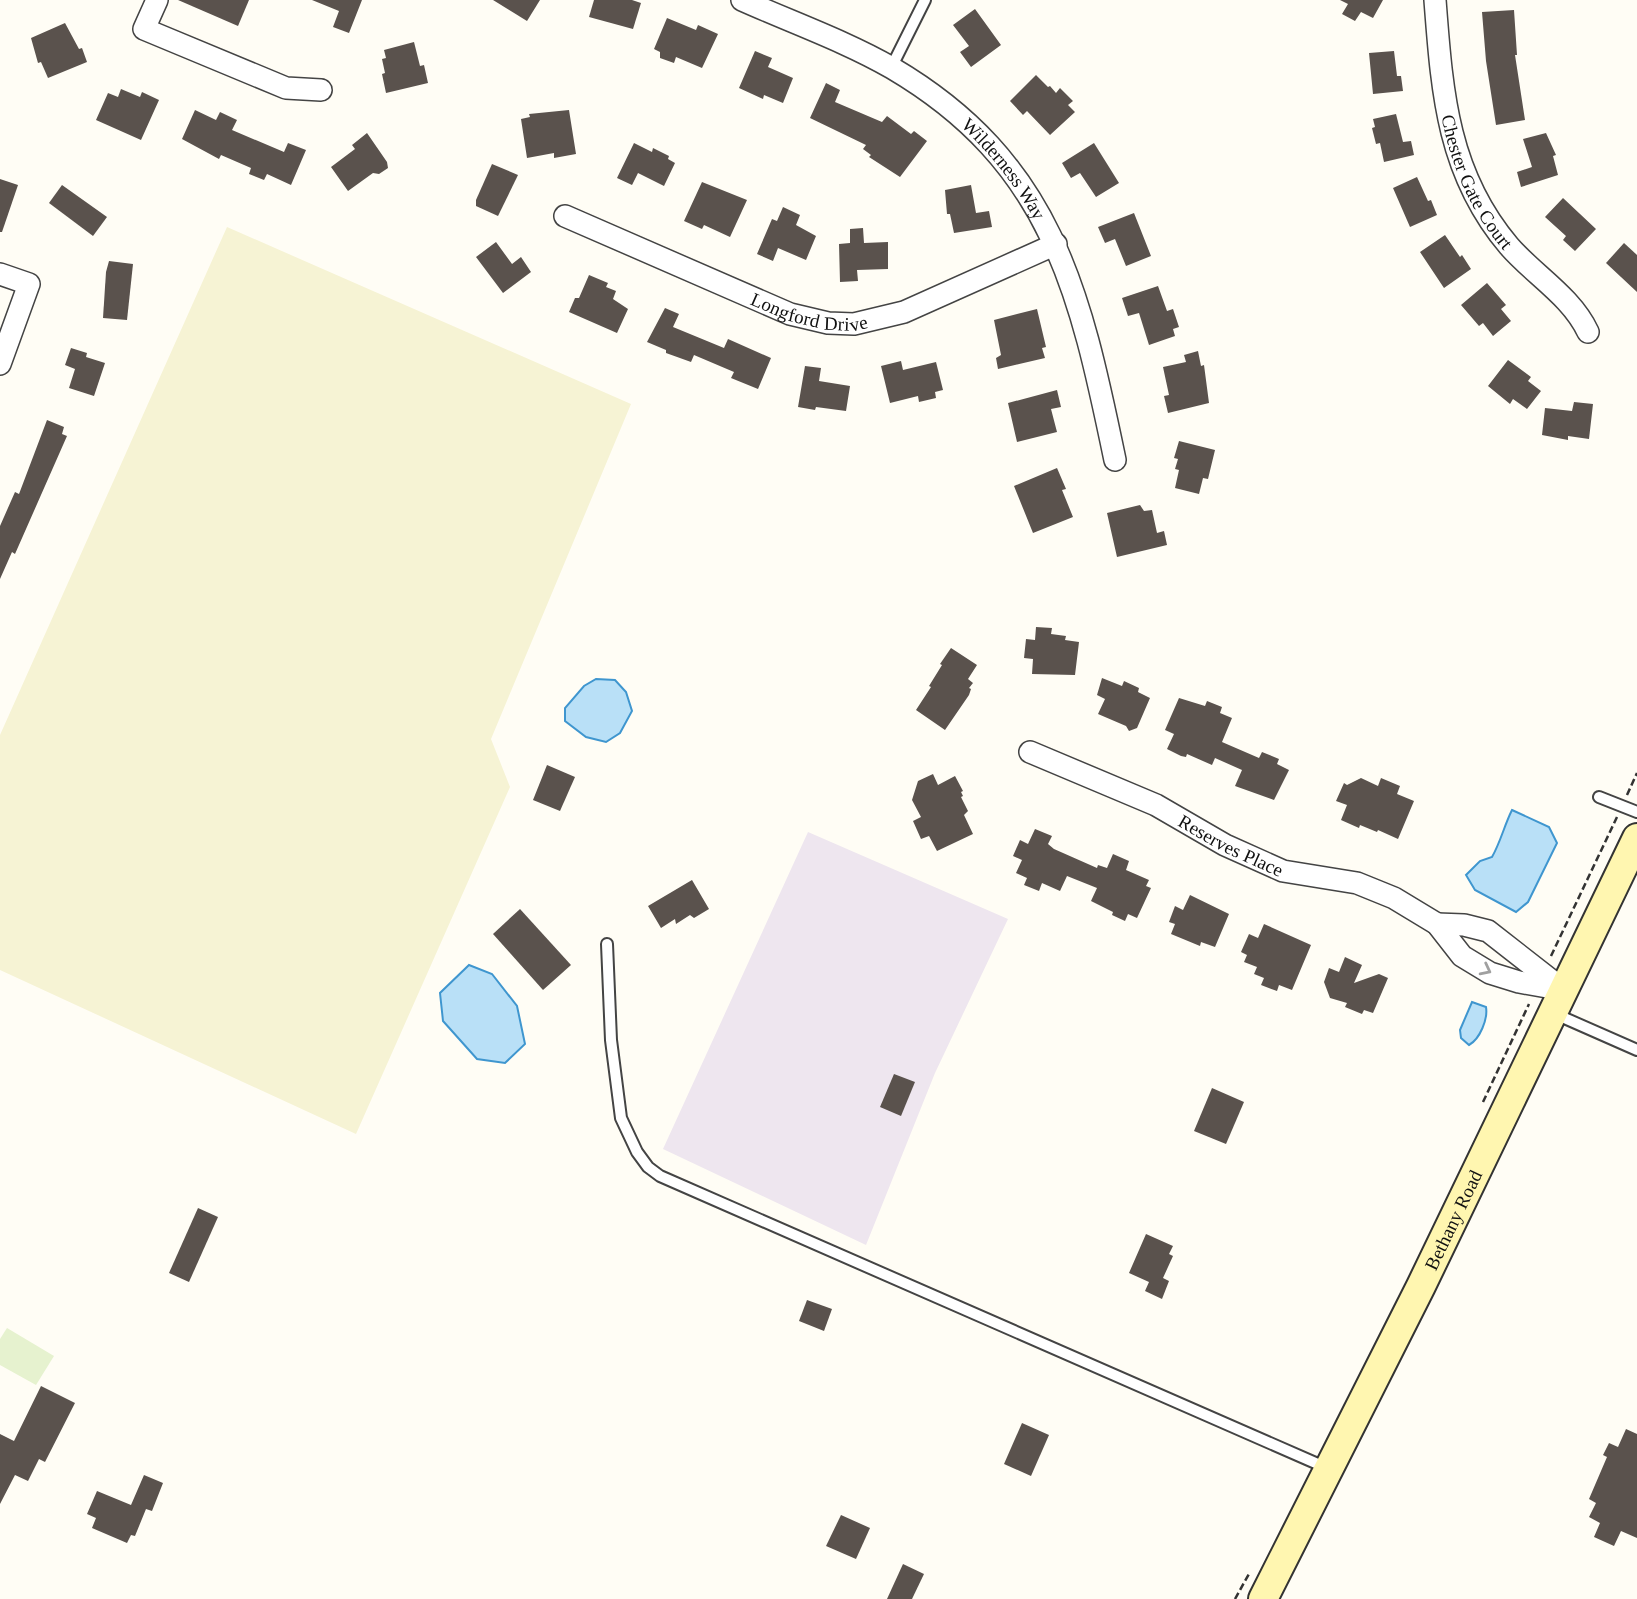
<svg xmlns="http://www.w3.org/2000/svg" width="1637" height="1599" font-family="Georgia,serif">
	<rect width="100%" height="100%" fill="#fffdf5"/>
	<path fill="#eee6ef" d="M808,832L1008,919L935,1073L866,1245L663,1149Z"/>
	<path fill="#f6f3d4" d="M227,227L631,404L491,739L510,787L356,1134L0,970V735Z"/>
	<path fill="#e6f2cf" d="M7,1328L54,1356L36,1385L0,1365V1339Z"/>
	<g fill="#b9e0f7" stroke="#3f96cf" stroke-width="2">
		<path d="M596,679L615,680L626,692L632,711L620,733L606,742L586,737L565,721V708L584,686Z"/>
		<path d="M1512,810L1549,827L1557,843L1528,902L1516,912L1475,890L1466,875L1480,861L1492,857C1501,841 1504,826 1512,810Z"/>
		<path d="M469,965L492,974L517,1006L525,1044L505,1063L477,1059L443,1021L440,993Z"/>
		<path d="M1472,1002L1486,1007C1488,1019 1480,1039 1469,1045L1461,1038L1460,1030Z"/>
	</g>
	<g fill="#5a524d">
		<path d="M178,0H249L238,26Z"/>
		<path d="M312,0H362L349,33L333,27L339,11Z"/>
		<path d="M493,0H540L527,21Z"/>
		<path d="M594,0H632L641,3L633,29L589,17Z"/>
		<path d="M1340,0H1383L1373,18L1361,12L1355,21L1342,14L1348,4Z"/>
		<path d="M975,9L1001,45L971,67L960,52L969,46L953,25Z"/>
		<path d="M1514,10L1517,55H1515L1525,120L1496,125L1486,61L1482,12Z"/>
		<path d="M667,18L696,30L698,25L718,34L702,68L676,57L674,63L660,58V52L654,49Z"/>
		<path d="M65,23L79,49L82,48L87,62L48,78L41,62L38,63L31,38Z"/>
		<path d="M414,42L420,66L424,65L428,83L386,93L382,74L385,73L382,59L386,58L384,50Z"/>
		<path d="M755,51L772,58L768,67L793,78L783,103L764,95L763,99L739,88Z"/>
		<path d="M1394,51L1397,76H1401L1403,91L1373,94L1369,53Z"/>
		<path d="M1036,75L1048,87L1050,86L1056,93L1060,88L1073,101L1068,105L1075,112L1050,135L1027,111L1023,115L1010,101Z"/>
		<path d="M826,83L840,90L835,102L882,122L887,116L911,134L914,131L927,141L900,177L869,157L871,155L863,149L866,145L810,118Z"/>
		<path d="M121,89L140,97L142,92L159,100L141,140L96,120L108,93L118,97Z"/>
		<path d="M195,110L216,120L220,112L237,120L232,130L284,152L288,143L306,150L291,185L267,174L264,180L249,174L251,168L221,155L219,159L182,139Z"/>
		<path d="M569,110L576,154L554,158V153L527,158L521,119L530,117L529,114Z"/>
		<path d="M1396,114L1403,142L1411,141L1414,155L1384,162L1380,143L1376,144L1372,128L1375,127L1373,119Z"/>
		<path d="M367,133L387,162L388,168L379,174L373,173L348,191L331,167L355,149L352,145Z"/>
		<path d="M1546,133L1556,155L1553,156L1558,175L1521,187L1517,172L1532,167L1523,139Z"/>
		<path d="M634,143L652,152L653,148L669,156L668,159L675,163L664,186L638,173L632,185L617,178Z"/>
		<path d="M1094,143L1119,183L1096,197L1080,173L1071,178L1062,163Z"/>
		<path d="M492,164L518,175L498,216L476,206V200Z"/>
		<path d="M1417,177L1428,201L1431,200L1437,215L1410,227L1393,188Z"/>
		<path d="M0,179L18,185L2,232H0Z"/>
		<path d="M702,182L747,200L730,237L704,225L702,229L684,221Z"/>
		<path d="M62,185L107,217L93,236L49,203Z"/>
		<path d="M971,185L976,213L989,211L992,227L954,233L950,214H947L945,190Z"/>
		<path d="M1563,198L1596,229L1575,251L1563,240L1566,236L1545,217Z"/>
		<path d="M783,207L800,215L796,225L816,236L806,260L778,248L773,261L757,254L772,219L777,221Z"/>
		<path d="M1134,213L1151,256L1126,266L1115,239L1105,243L1098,227Z"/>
		<path d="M863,228L864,243L888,242V269L857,270L858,281L840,282L839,244L850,243V229Z"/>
		<path d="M1445,235L1460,257L1462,255L1471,269L1444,288L1420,252Z"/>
		<path d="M496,242L512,264L521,257L531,272L503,293L476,257Z"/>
		<path d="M1624,243L1637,255V292L1606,263Z"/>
		<path d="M109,261L133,264L127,320L103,318L106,272Z"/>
		<path d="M589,275L608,283L606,287L616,291L613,299L628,309L617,333L569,312L575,298H579Z"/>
		<path d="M1487,283L1506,305L1501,309L1511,321L1493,336L1483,323L1479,326L1461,305Z"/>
		<path d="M1158,286L1167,311L1173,309L1179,327L1173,329L1175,336L1149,345L1139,313L1128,316L1122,298Z"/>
		<path d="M665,308L679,314L673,327L724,348L728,339L771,358L758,389L731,378L734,372L694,355L691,362L666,353V350L647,342Z"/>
		<path d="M1037,309L1046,347L1042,348L1045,358L998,369L996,358L1001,355L994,320Z"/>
		<path d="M71,348L87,353L86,357L105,363L94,396L69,388L75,369L65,365Z"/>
		<path d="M1198,351L1201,366L1204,365L1209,403L1168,413L1164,396L1169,395L1163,367L1186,362L1184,355Z"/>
		<path d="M1508,360L1531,377L1528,381L1541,391L1527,409L1513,399L1510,404L1488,386Z"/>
		<path d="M901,361L903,370L936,362L943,390L935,392L936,398L919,402L918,396L890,403L881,366Z"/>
		<path d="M805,366L821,368L819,381L850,386L846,411L816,407L815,410L798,407Z"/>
		<path d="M1057,390L1061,407L1051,409L1057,432L1017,442L1008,403Z"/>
		<path d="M1574,402L1593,404L1589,439L1568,436V440L1542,435L1545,408L1572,411Z"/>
		<path d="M47,420L64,427L62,434L67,436L15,554L12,552L0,579V526L15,492L19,494Z"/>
		<path d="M1179,441L1215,450L1208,479L1203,478L1199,494L1175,488L1179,470L1175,469L1178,459L1174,458Z"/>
		<path d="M1057,468L1066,489L1062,490L1073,517L1033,533L1014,486Z"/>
		<path d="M1140,505L1144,511L1152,510L1157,533L1164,531L1167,545L1117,557L1107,513Z"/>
		<path d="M1036,627L1052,628L1051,634L1066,636L1065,640L1079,642L1075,675L1032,674L1033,659L1024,658L1026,639L1035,640Z"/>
		<path d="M951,648L977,665L968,679L973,683L969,688L971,689L969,695L945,730L916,710L931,687L929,686L942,665L940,664Z"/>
		<path d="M1102,678L1122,686L1124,681L1139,688L1138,692L1150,698L1137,728L1129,731L1126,726L1098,714L1105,699L1097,695Z"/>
		<path d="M1179,698L1205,706L1207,701L1222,707L1220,713L1232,718L1222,742L1259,758L1262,752L1279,759L1277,764L1289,770L1274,800L1235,786L1242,770L1215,758L1212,765L1187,754L1186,757L1181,756L1167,749L1174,734L1165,730Z"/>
		<path d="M547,765L575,777L560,811L533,800Z"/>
		<path d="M933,774L938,785L955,776L963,791L961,792L963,796L961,797L968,811L964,815L973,834L937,851L929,836L921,839L913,821L921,817L912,800L918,781Z"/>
		<path d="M1361,778L1378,786L1381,778L1400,786L1397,794L1414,801L1398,839L1378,830L1377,832L1360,825L1359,828L1341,820L1347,805L1336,801L1344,783L1347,785Z"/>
		<path d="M1035,829L1052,836L1048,844L1054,849L1097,868L1098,865L1107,868L1113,854L1129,861L1126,870L1149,880L1146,886L1151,888L1137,918L1128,914L1125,921L1112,915L1113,912L1091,901L1097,888L1067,876L1060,891L1042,883L1039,891L1024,885L1027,878L1016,873L1022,860L1013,856L1020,840L1028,844Z"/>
		<path d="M692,880L709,909L694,918L690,915L676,924L675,919L661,928L648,906Z"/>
		<path d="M1190,895L1229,914L1215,947L1201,942L1200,946L1171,934L1175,924L1169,922L1175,906L1183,910Z"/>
		<path d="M520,909L571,965L543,990L493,934Z"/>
		<path d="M1264,924L1311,945L1292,990L1279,985L1277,991L1261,985L1264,978L1254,974L1257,967L1244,962L1247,955L1241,952L1249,934L1258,938Z"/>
		<path d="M1345,957L1362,965L1354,983L1379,974L1388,978L1373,1013L1364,1010L1362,1014L1345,1007L1347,1003L1330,998L1324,982L1329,968L1339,972Z"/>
		<path d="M894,1074L915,1082L901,1116L880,1107Z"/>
		<path d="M1212,1088L1244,1102L1226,1144L1194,1131Z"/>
		<path d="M198,1208L218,1217L189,1282L169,1273Z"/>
		<path d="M1146,1234L1173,1246L1169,1254L1173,1256L1163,1278L1169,1281L1162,1299L1145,1291L1149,1282L1129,1273Z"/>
		<path d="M807,1300L832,1309L824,1331L799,1321Z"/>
		<path d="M41,1386L75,1403L45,1462L39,1459L28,1481L15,1475L0,1504V1434L14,1441Z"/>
		<path d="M1022,1423L1049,1435L1031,1476L1004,1464Z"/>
		<path d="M1626,1429L1637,1434V1538L1621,1531L1614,1546L1594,1537L1600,1523L1589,1517L1596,1503L1589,1499L1607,1457L1603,1455L1609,1443L1618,1447Z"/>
		<path d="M144,1475L163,1483L152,1511L146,1509L135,1536L131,1535L127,1543L92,1528L96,1518L87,1514L97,1491L131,1505Z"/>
		<path d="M841,1515L870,1528L856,1559L826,1546Z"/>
		<path d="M903,1564L924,1574L912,1599H887Z"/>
	</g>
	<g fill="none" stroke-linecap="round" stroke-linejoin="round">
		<defs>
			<g id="service">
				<path d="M891,68L925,0"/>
				<path d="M1599,797L1637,812"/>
				<path d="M607,944L611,1040L621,1118L637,1152L648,1167L660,1176L1327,1468"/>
				<path d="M1553,1013L1637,1050"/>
			</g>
			<g id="minor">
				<path d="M157,0L144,29L286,88L321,90"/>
				<path id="s1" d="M742,0C791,22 845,41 892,68C1052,162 1080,291 1115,460"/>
				<path id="s2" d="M1435,0C1442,91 1447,173 1509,246C1534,275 1571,296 1588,332"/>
				<path id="s3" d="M565,216L790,314L828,323L854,324L904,312L1056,244"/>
				<path d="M0,274L29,284L0,364"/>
				<path id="s4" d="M1030,752L1156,805L1225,845L1283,871L1357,883L1394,898L1437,924L1462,956L1490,973L1519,982L1564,990"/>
				<path d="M1437,924L1464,925L1488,931L1561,988"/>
			</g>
			<g id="secondary">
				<path id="s5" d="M1263,1599L1421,1286L1637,838"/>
			</g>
		</defs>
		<use href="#service" stroke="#444" stroke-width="14"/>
		<use href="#minor" stroke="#444" stroke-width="24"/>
		<use href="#secondary" stroke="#333" stroke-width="32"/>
		<g stroke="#333" stroke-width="2.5" stroke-dasharray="7 3.5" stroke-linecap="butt">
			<path d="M1627,795L1637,773"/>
			<path d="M1551,956L1617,817"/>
			<path d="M1483,1102L1529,1004"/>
			<path d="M1235,1599L1250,1572"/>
		</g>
		<use href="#service" stroke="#fff" stroke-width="10"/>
		<use href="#minor" stroke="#fff" stroke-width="21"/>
		<use href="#secondary" stroke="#fff6b0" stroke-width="28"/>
	</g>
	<defs><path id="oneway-chevron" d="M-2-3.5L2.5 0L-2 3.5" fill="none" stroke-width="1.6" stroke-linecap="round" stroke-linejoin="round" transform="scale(1.75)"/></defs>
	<use stroke="#a0a0a0" href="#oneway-chevron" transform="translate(1486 970) rotate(27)"/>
	<g text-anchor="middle" stroke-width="7" stroke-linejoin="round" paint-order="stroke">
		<g font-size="19" fill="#111" stroke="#fff">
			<text dy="7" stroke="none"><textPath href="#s1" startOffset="317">Wilderness Way</textPath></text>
			<text dy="7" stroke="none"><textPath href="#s2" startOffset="189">Chester Gate Court</textPath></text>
			<text dy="7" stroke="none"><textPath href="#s3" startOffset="264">Longford Drive</textPath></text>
			<text dy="7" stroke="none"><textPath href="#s4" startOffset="222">Reserves Place</textPath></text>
			<text dy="7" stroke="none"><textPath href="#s5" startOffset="424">Bethany Road</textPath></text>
		</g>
	</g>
</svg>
